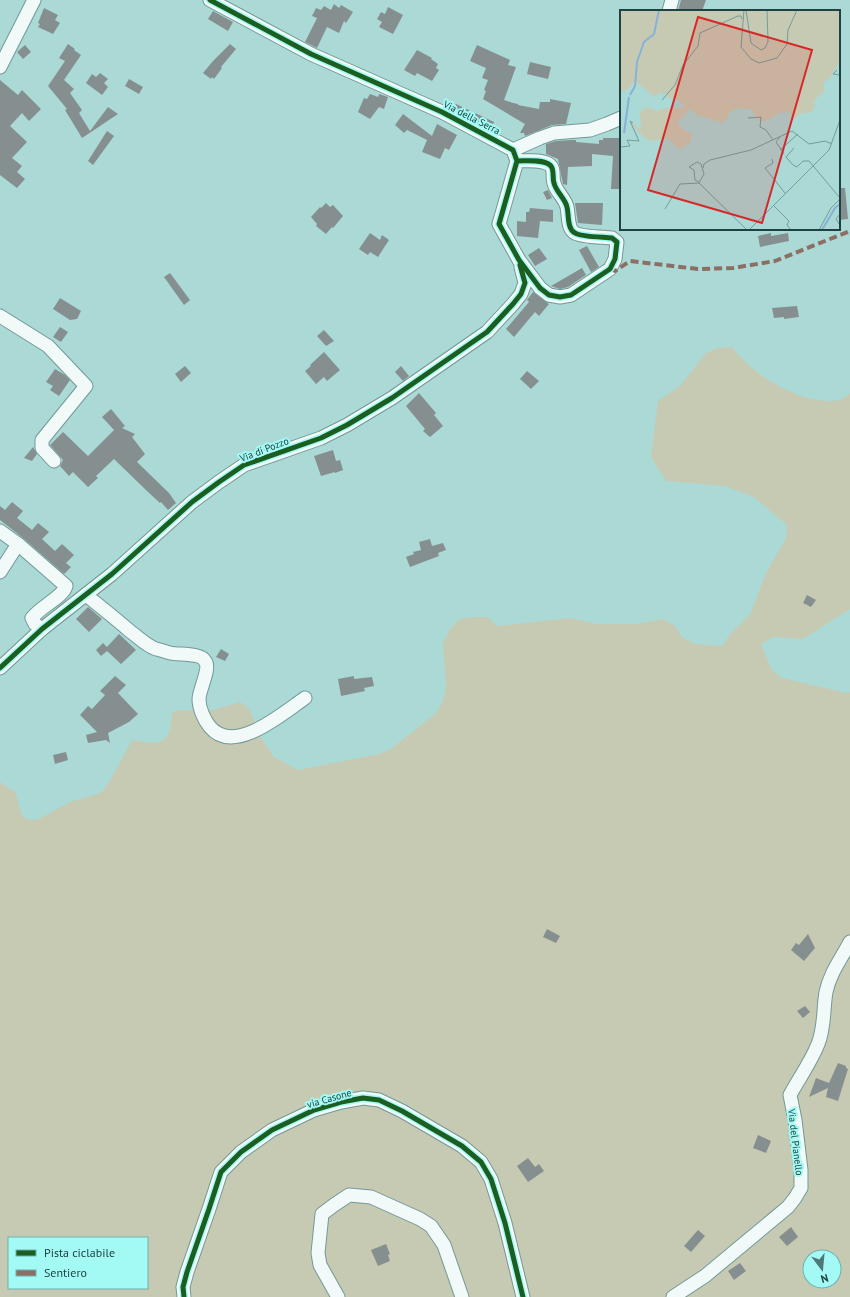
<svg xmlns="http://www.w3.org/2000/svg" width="850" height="1297" font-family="'PT Sans',sans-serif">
	<rect width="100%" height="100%" fill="#aad9d6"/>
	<path fill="#c7cab3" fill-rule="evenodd" d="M732,347C752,375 804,407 839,400C843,399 847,396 850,393V609L803,639L774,637L761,644L771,669L782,678L847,693L850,692V1297H0V782L16,793L21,814L26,819L32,820L39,819L70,802L97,794L103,791L112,777L132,740C143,742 160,747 168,735C171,729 171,719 172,713L178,710H213L240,702L250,710L259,735L274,757L298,770L379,754L391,749L436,713L443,701L446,687L443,643L449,631L458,620L472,617H487L498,626L570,618L597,624H637L663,619L675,626L682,637L694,644L722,646L730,634L750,615L765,575L786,538L787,525L754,497L725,486L666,481L651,457L658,401L680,386L706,353L718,348ZM9,1238H147V1288H9ZM810,1257H834V1281H810Z"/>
	<g fill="#868f90">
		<path d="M681,0H706L702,11L688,9V11H678Z"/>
		<path d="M334,4L339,8L341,5L353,12L346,23L344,21L339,33L327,27L317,48L305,42L317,18L312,16L316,8L321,10L324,6L331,10Z"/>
		<path d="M388,7L403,15L393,34L379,27L382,22L377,19L381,12L385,14Z"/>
		<path d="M44,8L58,15L55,20L60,23L53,34L38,27L40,24L38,23Z"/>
		<path d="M213,11L233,22L228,31L208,19Z"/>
		<path d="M68,44L75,49L74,50L81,55L64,80L74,89L70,93L82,110L79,113L90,131L108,107L118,114L82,138L65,110L67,109L48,86L65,61L59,58Z"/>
		<path d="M230,44L236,49L221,67L222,68L214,79L212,77L211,79L203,73L213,61Z"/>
		<path d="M25,45L31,52L23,59L17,52Z"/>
		<path d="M477,45L510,60L508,65L516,67L504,100L513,103L518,104V105L539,109L540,102H550V99L571,103L566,124L552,125L525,136L524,133H520L525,124L483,99L486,91L484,90L488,80L482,78L486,68L470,61Z"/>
		<path d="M417,50L432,58L431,59L438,64L436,68L439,70L432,81L417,73L415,76L404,70Z"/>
		<path d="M530,62L551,67L548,79L527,74Z"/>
		<path d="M100,73L108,79L104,83L108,87L102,95L86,83L92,74L96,77Z"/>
		<path d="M129,79L143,87L139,94L125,86Z"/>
		<path d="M0,80L18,95L22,90L41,109L29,121L22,113L10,126L27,142L12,158L22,166L17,172L25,179L17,188L0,175Z"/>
		<path d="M370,94L378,97L379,94L388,97L384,109L379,107L370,119L358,112L364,98L367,99Z"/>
		<path d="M456,104L494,122L491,129L454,109Z"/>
		<path d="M403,114L432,136L437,124L457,135L449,150L445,148L440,159L422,152L427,140L407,130L404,133L395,125Z"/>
		<path d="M107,131L114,136L93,165L88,161Z"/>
		<path d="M603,138H621V189H611L613,156L592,154V166L568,167L567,185L563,184L558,159L546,154V144L556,141L572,140H576V142L599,144V140H603Z"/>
		<path d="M839,188H845L848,219L839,220Z"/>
		<path d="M548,190L552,198L547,200L543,192Z"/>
		<path d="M326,203L330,207L333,205L343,216L333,228L332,227L326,234L316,226L317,224L311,217L320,207L321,208Z"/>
		<path d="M575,203H603L602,225L578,223Z"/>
		<path d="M530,208L553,210V222L540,221L538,238L517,236V221L526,222V212H529Z"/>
		<path d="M370,233L380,240L382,235L389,240L378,257L370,252L368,255L359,249Z"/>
		<path d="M771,233V236L788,233L789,241L760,247L758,236Z"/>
		<path d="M587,246L599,267L591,272L579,250Z"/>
		<path d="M539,248L547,259L535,266L528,255Z"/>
		<path d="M582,268L586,275L568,287L560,289L551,286Z"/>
		<path d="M170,273L190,300L184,305L164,277Z"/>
		<path d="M533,292L549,304L539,316L535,312L514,337L506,329L529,302L527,300Z"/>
		<path d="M60,298L81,311L77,319L70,320L53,309Z"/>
		<path d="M797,306L799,317L784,319V317L774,318L772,308Z"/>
		<path d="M60,327L68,332L61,342L53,337Z"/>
		<path d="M324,330L334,341L326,346L317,336Z"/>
		<path d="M324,352L340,370L327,381L324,377L316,384L305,371L311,366L310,365Z"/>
		<path d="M185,366L191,373L181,382L175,374Z"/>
		<path d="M401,366L409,376L403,381L395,372Z"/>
		<path d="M55,369L65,375L70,380L59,396L50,390L53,386L46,382Z"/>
		<path d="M527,371L539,381L531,389L520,379Z"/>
		<path d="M419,393L436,413L434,415L443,426L430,437L423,431L425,429L406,406Z"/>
		<path d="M111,409L125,426L122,428L135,434L132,437L145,454L137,462L169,493L176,503L168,510L161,502L160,503L147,491L114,459L96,476L98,478L88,487L73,472L69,476L60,466L63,460L50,445L63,432L88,456L114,430L102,417Z"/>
		<path d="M33,447L37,454L32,461L24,458Z"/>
		<path d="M333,450L336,461L340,460L343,470L335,473V472L321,476L314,456Z"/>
		<path d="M12,502L23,511L17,518L32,530L38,523L49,532L42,539L55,551L62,544L74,555L66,563L71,567L64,574L23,538L0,520V506L5,510Z"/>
		<path d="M430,539L432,546L443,543L446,550L438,553L439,556L410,567L406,557L414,554L413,552L421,550L419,542Z"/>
		<path d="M807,595L816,600L811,607L803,603Z"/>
		<path d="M88,607L102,619L89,632L76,619Z"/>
		<path d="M119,634L136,650L121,664L107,651L101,656L96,650L103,643L107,647Z"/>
		<path d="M221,649L229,654L225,661L216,657Z"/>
		<path d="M115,676L126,685L118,693L138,714L129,722L108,733L110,743L106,740L88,743L86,735L97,732L80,715L88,706L92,709L105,695L100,691Z"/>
		<path d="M354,676V679L372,677L374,686L364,688L365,691L341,696L338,679Z"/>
		<path d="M66,752L68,760L55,764L53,755Z"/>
		<path d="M547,929L560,936L556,943L543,937Z"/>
		<path d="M808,934L815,948L804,961L791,950L796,943L799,945Z"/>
		<path d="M805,1006L810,1012L803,1018L797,1011Z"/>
		<path d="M838,1063L846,1066V1068L848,1069L838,1101L826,1097L828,1088L809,1097L816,1078L829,1083Z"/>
		<path d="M758,1135L771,1141L766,1153L753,1148Z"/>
		<path d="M528,1158L535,1167L539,1164L544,1171L528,1182L517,1166Z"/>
		<path d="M791,1227L798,1237L787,1246L779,1237Z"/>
		<path d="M698,1230L705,1236L691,1252L684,1246Z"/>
		<path d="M386,1244L390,1254L388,1255L390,1261L378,1266L371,1250Z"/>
		<path d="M740,1263L746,1271L734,1280L728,1271Z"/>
	</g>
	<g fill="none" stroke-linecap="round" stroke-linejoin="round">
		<defs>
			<g id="minor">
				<path d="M210,0L311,54L442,112L513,150L517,161L499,224L519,260L540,288L549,295L560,297L571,295L610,269L615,259L617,242L612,238C604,237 581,237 575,233C567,229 569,215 567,207C565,198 556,192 554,183C552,178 555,169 550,165C542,159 527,161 517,161"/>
				<path d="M669,11L672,0"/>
				<path d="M0,67L34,0"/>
				<path d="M513,150L540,138L554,133L590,130L607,124L621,118"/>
				<path d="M0,316L48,346L86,386L42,440V448L54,461"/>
				<path d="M0,531L18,544L66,586C63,597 41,606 32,618L35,624L42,629"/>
				<path d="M0,572L18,544"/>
				<path d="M86,595C101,607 116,619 131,632C138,637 147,646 156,649C161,650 166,652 170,653C179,655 201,653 205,661C211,668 199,690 199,699C199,708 204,720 210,727C234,756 283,713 305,698"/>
				<path d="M0,668L42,629L112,574L192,502L219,482L244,465L321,438L347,425L392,398L487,332L513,304L521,294L525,283L521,267"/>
				<path d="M184,1297L183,1287L187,1272L209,1209L221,1172L241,1152L272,1130L314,1110L341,1102L363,1098L379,1100L402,1111L462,1146L481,1162L491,1179L505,1223L523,1297"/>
				<path d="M338,1297L320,1265L318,1253L322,1214L334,1205L349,1195L371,1197L420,1219L431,1226L444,1245L462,1297"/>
				<path d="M673,1297L705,1276L788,1207L795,1198L801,1188V1170L795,1120L790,1095C799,1078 811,1062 818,1044C825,1027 823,1009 826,992C830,973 841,959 850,942"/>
			</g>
		</defs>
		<use href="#minor" stroke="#719997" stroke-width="15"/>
		<use href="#minor" stroke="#f2f9f9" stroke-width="13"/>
		<path stroke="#8d6e63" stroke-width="4" stroke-dasharray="8 4" stroke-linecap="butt" d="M610,269L615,271L630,261L698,269L733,268L775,261L850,231"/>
		<defs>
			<g id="cycleway">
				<path d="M210,0L311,54L442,112L513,150L517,161L499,224L519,260L540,288L549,295L560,297L571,295L610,269L615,259L617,242L612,238C604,237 581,237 575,233C567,229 569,215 567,207C565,198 556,192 554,183C552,178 555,169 550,165C542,159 527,161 517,161"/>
				<path d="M0,668L42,629L112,574L192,502L219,482L244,465L321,438L347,425L392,398L487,332L513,304L521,294L525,283L520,265"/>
				<path d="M184,1297L183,1287L187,1272L209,1209L221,1172L241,1152L272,1130L314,1110L341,1102L363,1098L379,1100L402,1111L462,1146L481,1162L491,1179L505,1223L523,1297"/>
			</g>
		</defs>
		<use href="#cycleway" stroke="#a3faf5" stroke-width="8"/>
		<use href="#cycleway" stroke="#1b5e20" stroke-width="5"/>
	</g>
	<g text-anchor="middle" stroke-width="4" stroke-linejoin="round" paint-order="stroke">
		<g font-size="10" fill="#1e4241" stroke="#a3faf5">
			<text transform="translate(472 117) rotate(27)" y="4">Via della Serra</text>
			<text transform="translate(264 449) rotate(-21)" y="4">Via di Pozzo</text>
			<text transform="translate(329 1098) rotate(-16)" y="4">via Casone</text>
			<text transform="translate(796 1142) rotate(83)" y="4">Via del Pianello</text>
		</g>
	</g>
	<g transform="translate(620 10)">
		<rect width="220" height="220" fill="#aad9d6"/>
		<path d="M0,0H220V51L210,68L203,73L205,81L194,90L195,98L191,102L180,104L174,109L169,102L159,103L145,111L137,110L132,99L118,98L110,102L104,113L77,105L70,99L57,113L64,120L71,123L72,127L69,134L59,139L47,128L32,131L25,128L13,116L12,113L21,119L20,103L26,97L37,101L44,98H63L64,94L55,88H48L46,84L39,83L35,87L15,71L8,79L0,83Z" fill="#c7cab3"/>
		<path fill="none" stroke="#86b3d5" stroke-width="2" d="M10,85L15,76L17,52L24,32L34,24L39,0M4,123L9,87M202,220L215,198L220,194"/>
		<path fill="none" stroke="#729d9a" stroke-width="1" d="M124,0L121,37L131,49L139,53L157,48L167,34L168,20L177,0M126,0L131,33L141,40L145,38L148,32L147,0M217,60L213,64L220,65M42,90L55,75L63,55L78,36L80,23L118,6H121L122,9M128,108L141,107L140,117L146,120L153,130M160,127L156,132L164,144M0,137L10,136L7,130L19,131L10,111L13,113M174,138L166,147L173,155L177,157L183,151H189L220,188M160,140L178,124M152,149L153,153L145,158L165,183M83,158L84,154L90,150L131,140L172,121L189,134L205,131L212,134M79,172L75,170L74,160L69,157L77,152L81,154L84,164L79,173L127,220M153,195L169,211L167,215L171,220M45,199L60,174L79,173M220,215L216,209L220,204M129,220L209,140L220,110M199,220L211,198L220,189"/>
		<path fill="#d62828" fill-opacity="0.15" stroke="#d62828" stroke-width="2" d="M78,7L192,40L142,213L28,180Z"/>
		<rect width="220" height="220" fill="none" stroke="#1e4241" stroke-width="2"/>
	</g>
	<rect x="8" y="1237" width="140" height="52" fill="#a3faf5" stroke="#6eb0ad"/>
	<rect x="16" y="1250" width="20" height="6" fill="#1b5e20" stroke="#6eb0ad"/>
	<text x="44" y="1257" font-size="12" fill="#1e4241">Pista ciclabile</text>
	<rect x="16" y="1270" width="20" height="6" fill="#8d6e63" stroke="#6eb0ad"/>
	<text x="44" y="1277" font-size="12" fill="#1e4241">Sentiero</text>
	<g transform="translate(822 1269) rotate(164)"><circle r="19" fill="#a3faf5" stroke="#6eb0ad"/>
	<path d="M0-3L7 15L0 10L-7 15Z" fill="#4f7775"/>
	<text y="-6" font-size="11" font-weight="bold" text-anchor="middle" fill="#1e4241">N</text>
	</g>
</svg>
